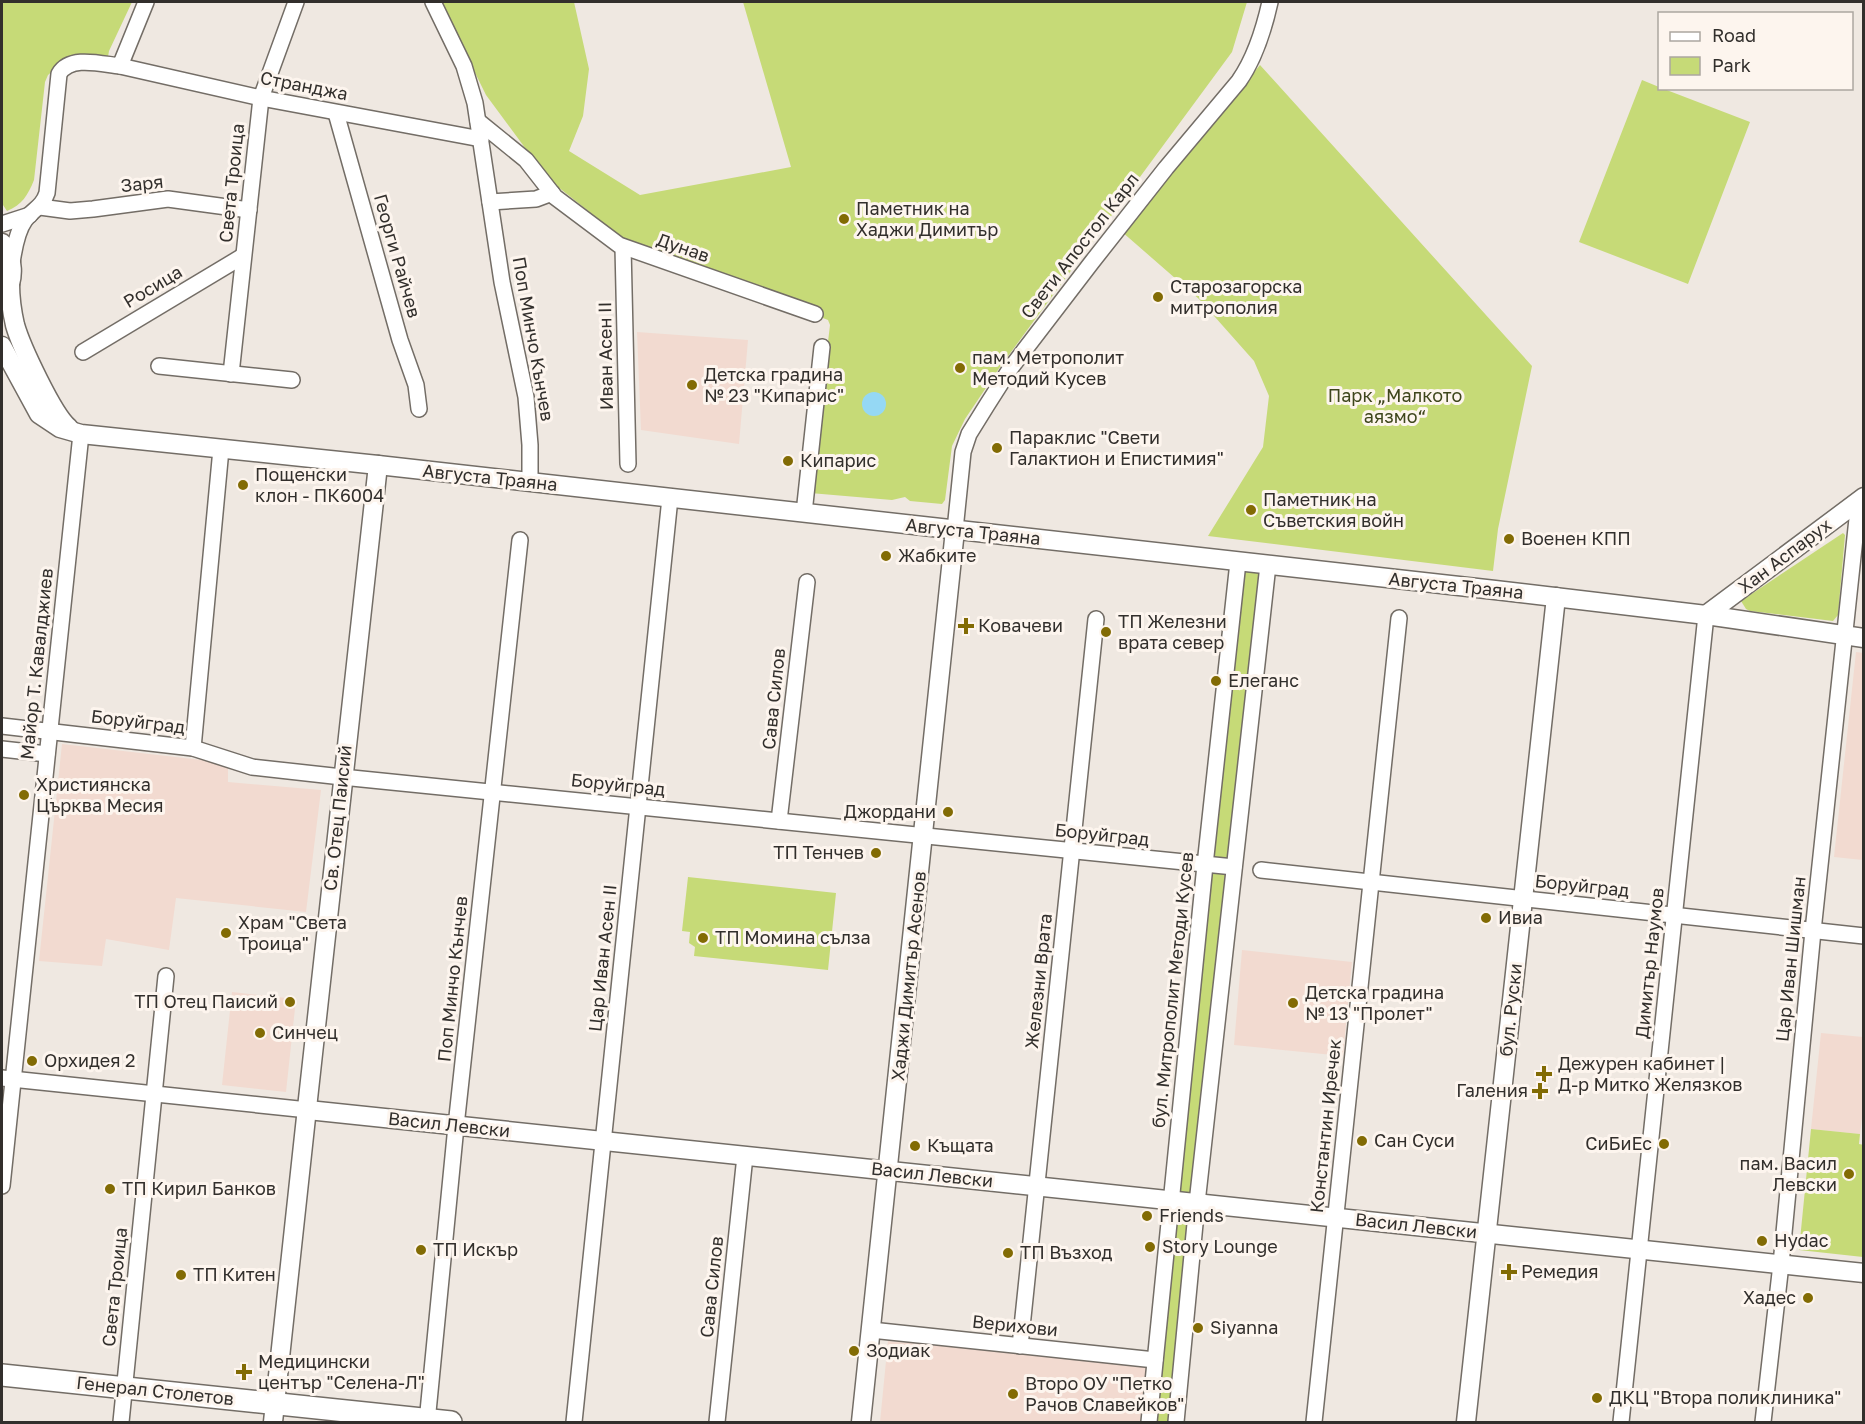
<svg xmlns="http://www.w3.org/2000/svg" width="1865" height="1424" font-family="'Golos Text',sans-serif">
	<rect width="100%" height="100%" fill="#efe8e1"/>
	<g fill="#f2dad0">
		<path d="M637,332L748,340L739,444L641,430Z"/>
		<path d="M1856,652L1864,653L1863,860L1834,857Z"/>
		<path d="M62,744L228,763V782L321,790L306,912L176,898L169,950L106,939L102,966L39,961Z"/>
		<path d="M1242,950L1352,962L1343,1056L1234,1045Z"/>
		<path d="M232,992L296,999L286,1092L222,1085Z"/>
		<path d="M1821,1033L1863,1037L1864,1117L1862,1118L1860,1134L1811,1129Z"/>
		<path d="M888,1341L1146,1365L1140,1422H880Z"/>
	</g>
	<g fill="#c6da77">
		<path d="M2,2H132L109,51L107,63L61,64L48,75L45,82L34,180C28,195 22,205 7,211L3,205H2Z"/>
		<path d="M440,2H574L589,69L583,116L569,151L640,195L791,167L743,2H1247L1232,52L1000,367L965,419L952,446L945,500L942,504L910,501L905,497L892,500L810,493L830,325L828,320L626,241L548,179L486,95Z"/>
		<path d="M1260,65L1532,366L1498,529L1493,571L1208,536L1263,447L1269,396L1254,361L1199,299L1121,231Z"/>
		<path d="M1642,80L1659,87L1660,88L1664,89L1750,122L1688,284L1579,242Z"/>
		<path d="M1843,533L1845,535L1838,615L1833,621L1750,611L1746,609L1741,601Z"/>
		<path d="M1238,562L1268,565L1176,1422H1149Z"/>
		<path d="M688,877L836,893L828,970L694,956L695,947L689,943L690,932L682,931Z"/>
		<path d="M1811,1129L1860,1134L1859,1144L1864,1145L1863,1257L1799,1250Z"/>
	</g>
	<circle fill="#95d8f4" cx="874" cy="404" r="12"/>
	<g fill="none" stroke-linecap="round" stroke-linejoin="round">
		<defs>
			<g id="minor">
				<path d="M433,2L464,66L475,103L502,282L526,397L530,445V482"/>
				<path d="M120,66L261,98L481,139"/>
				<path d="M336,113L400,340L416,385L419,409"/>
				<path d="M478,121L526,160L555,197L619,245L815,314"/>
				<path d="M490,202L536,199L552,193"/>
				<path d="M40,207L70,211L93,209L168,199L249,210"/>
				<path d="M2,224L30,215"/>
				<path d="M623,247L628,464"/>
				<path d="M12,263C14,249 17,231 25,220C33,209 42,208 47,193L59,74C70,55 101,64 120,66L146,2"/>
				<path d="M83,352L243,256"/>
				<path d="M159,366L292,380"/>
				<path d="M231,374L261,98L296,2"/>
				<path d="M804,513L822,347"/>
				<path d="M955,530L963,452L969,434L987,405L1010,369L1092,262L1166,168L1239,81C1255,58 1264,29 1270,2"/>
				<path d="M2,726L193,748L252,767L342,777L1234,867"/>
				<path d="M193,748L221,449"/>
				<path d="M2,749L47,754"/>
				<path d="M779,821L807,582"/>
				<path d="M1261,870L1864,936"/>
				<path d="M2,1078L308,1110"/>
				<path d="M2,1186L81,434"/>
				<path d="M871,1330L1155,1360"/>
				<path d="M1020,1346L1096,619"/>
				<path d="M121,1422L166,976"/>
				<path d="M427,1422L456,1126L520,540"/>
				<path d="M574,1422L670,498"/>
				<path d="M717,1422L745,1156"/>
				<path d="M1149,1422L1205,865L1238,562"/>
				<path d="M1176,1422L1197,1203L1268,565"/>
				<path d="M1314,1422L1399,618"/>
				<path d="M1621,1422L1706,615"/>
				<path d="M1763,1422L1781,1264L1813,931L1859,500"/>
			</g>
			<g id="tertiary">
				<path d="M2,243C14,259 15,278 5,295"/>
				<path d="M10,284C10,298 12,312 15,325C21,346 53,415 69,428"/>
				<path d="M2,346L39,414L60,428L81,434L378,465L1495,590L1706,615L1864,638"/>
				<path d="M1706,615L1864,497"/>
				<path d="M308,1110L1864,1273"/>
				<path d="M273,1422C308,1103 341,784 378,465"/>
				<path d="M861,1422L955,530"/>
				<path d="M1466,1422L1556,597"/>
			</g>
			<path id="secondary" d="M2,1375L451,1422"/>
		</defs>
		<use href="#minor" stroke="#736d66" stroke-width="18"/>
		<use href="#tertiary" stroke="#736d66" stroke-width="21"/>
		<use href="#secondary" stroke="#736d66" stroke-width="24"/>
		<use href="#minor" stroke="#fff" stroke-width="15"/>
		<use href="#tertiary" stroke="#fff" stroke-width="18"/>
		<use href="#secondary" stroke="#fff" stroke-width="21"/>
	</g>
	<g fill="#826b04" stroke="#fdf5ee" stroke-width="2">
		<circle cx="844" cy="219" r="6"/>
		<circle cx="1158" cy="297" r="6"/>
		<circle cx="960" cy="368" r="6"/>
		<circle cx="692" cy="385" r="6"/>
		<circle cx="997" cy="448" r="6"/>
		<circle cx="788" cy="461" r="6"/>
		<circle cx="243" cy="485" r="6"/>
		<circle cx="1251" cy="510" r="6"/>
		<circle cx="1509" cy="539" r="6"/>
		<circle cx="886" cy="556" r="6"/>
		<path d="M963 617h6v6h6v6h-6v6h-6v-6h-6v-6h6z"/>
		<circle cx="1106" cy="632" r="6"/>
		<circle cx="1216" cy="681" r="6"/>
		<circle cx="24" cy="795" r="6"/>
		<circle cx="948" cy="812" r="6"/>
		<circle cx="876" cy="853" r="6"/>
		<circle cx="1486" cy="918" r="6"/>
		<circle cx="226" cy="933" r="6"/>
		<circle cx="703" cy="938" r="6"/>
		<circle cx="290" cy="1002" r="6"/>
		<circle cx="1293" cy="1003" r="6"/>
		<circle cx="260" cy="1033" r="6"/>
		<circle cx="32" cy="1061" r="6"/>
		<path d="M1541 1065h6v6h6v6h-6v6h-6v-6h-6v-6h6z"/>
		<path d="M1537 1082h6v6h6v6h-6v6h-6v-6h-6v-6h6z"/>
		<circle cx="1362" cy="1141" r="6"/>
		<circle cx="1664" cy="1144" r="6"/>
		<circle cx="915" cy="1146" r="6"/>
		<circle cx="1849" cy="1174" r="6"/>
		<circle cx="110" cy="1189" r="6"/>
		<circle cx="1147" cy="1216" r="6"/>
		<circle cx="1762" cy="1241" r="6"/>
		<circle cx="1150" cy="1247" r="6"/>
		<circle cx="421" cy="1250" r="6"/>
		<circle cx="1008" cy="1253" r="6"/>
		<path d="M1506 1263h6v6h6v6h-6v6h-6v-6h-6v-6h6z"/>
		<circle cx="181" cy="1275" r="6"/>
		<circle cx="1808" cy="1298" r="6"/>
		<circle cx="1198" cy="1328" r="6"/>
		<circle cx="854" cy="1351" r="6"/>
		<path d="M241 1363h6v6h6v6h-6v6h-6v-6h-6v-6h6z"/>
		<circle cx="1013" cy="1394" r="6"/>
		<circle cx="1597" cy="1398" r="6"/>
	</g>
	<g text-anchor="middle" stroke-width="6" stroke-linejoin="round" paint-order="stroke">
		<g font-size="18" fill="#322f2c" stroke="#fdf5ee">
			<text transform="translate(304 86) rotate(11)" y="6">Странджа</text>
			<text transform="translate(232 183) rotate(-84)" y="6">Света Троица</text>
			<text transform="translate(142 184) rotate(-6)" y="6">Заря</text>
			<text transform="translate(1080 246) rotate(-52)" y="6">Свети Апостол Карл</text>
			<text transform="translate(683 248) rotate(19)" y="6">Дунав</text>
			<text transform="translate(397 256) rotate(74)" y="6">Георги Райчев</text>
			<text transform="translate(153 287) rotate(-31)" y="6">Росица</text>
			<text transform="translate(533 339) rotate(80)" y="6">Поп Минчо Кънчев</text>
			<text transform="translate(606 356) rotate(-91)" y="6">Иван Асен ІІ</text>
			<text transform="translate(490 478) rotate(6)" y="6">Августа Траяна</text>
			<text transform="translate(973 532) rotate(6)" y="6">Августа Траяна</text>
			<text transform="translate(1785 556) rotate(-37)" y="6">Хан Аспарух</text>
			<text transform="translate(1456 586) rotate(6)" y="6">Августа Траяна</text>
			<text transform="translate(37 664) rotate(-84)" y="6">Майор Т. Кавалджиев</text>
			<text transform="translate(774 699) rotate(-84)" y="6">Сава Силов</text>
			<text transform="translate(138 722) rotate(7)" y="6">Боруйград</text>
			<text transform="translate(618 785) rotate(6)" y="6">Боруйград</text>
			<text transform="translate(338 818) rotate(-84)" y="6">Св. Отец Паисий</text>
			<text transform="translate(1102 835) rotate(6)" y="6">Боруйград</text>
			<text transform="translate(1582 886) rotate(6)" y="6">Боруйград</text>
			<text transform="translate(603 958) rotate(-84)" y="6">Цар Иван Асен II</text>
			<text transform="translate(1791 959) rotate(-84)" y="6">Цар Иван Шишман</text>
			<text transform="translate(1650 963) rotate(-84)" y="6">Димитър Наумов</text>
			<text transform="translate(909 976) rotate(-84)" y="6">Хаджи Димитър Асенов</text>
			<text transform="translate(453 979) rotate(-84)" y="6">Поп Минчо Кънчев</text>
			<text transform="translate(1039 981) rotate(-84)" y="6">Железни Врата</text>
			<text transform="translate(1173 990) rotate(-84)" y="6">бул. Митрополит Методи Кусев</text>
			<text transform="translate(1511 1010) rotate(-84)" y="6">бул. Руски</text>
			<text transform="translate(449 1125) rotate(6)" y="6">Васил Левски</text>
			<text transform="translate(1326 1126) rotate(-84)" y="6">Константин Иречек</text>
			<text transform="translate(932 1175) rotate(6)" y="6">Васил Левски</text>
			<text transform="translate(1416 1226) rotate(6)" y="6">Васил Левски</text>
			<text transform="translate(115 1287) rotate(-84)" y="6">Света Троица</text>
			<text transform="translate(712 1287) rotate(-84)" y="6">Сава Силов</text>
			<text transform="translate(1015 1326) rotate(6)" y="6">Верихови</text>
			<text transform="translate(155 1391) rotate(6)" y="6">Генерал Столетов</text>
		</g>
		<g font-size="18" fill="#322f2c" stroke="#fdf5ee" text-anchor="start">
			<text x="856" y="215">Паметник на<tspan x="856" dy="21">Хаджи Димитър</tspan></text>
			<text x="1170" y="293">Старозагорска<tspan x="1170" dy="21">митрополия</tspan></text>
			<text x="972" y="364">пам. Метрополит<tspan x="972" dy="21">Методий Кусев</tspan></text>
			<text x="704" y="381">Детска градина<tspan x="704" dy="21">№ 23 "Кипарис"</tspan></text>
			<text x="1009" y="444">Параклис "Свети<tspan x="1009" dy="21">Галактион и Епистимия"</tspan></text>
			<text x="800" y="467">Кипарис</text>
			<text x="255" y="481">Пощенски<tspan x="255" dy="21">клон - ПК6004</tspan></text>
			<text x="1263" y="506">Паметник на<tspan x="1263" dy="21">Съветския войн</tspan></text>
			<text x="1521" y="545">Военен КПП</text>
			<text x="898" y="562">Жабките</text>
			<text x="1118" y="628">ТП Железни<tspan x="1118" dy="21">врата север</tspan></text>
			<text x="978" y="632">Ковачеви</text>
			<text x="1228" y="687">Елеганс</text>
			<text x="36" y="791">Християнска<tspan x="36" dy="21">Църква Месия</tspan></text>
			<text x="936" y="818" text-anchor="end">Джордани</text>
			<text x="864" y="859" text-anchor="end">ТП Тенчев</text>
			<text x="1498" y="924">Ивиа</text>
			<text x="238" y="929">Храм "Света<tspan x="238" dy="21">Троица"</tspan></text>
			<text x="715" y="944">ТП Момина сълза</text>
			<text x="1305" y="999">Детска градина<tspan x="1305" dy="21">№ 13 "Пролет"</tspan></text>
			<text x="278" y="1008" text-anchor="end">ТП Отец Паисий</text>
			<text x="272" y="1039">Синчец</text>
			<text x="44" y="1067">Орхидея 2</text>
			<text x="1558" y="1070">Дежурен кабинет |<tspan x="1558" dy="21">Д-р Митко Желязков</tspan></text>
			<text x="1528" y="1097" text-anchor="end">Галения</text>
			<text x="1374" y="1147">Сан Суси</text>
			<text x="1652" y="1150" text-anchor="end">СиБиЕс</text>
			<text x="927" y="1152">Къщата</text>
			<text x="1837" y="1170" text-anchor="end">пам. Васил<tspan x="1837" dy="21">Левски</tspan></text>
			<text x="122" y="1195">ТП Кирил Банков</text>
			<text x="1159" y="1222">Friends</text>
			<text x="1774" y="1247">Hydac</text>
			<text x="1162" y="1253">Story Lounge</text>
			<text x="433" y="1256">ТП Искър</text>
			<text x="1020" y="1259">ТП Възход</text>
			<text x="1521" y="1278">Ремедия</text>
			<text x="193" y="1281">ТП Китен</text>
			<text x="1796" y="1304" text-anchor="end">Хадес</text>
			<text x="1210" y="1334">Siyanna</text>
			<text x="866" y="1357">Зодиак</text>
			<text x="258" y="1368">Медицински<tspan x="258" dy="21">център "Селена-Л"</tspan></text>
			<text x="1025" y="1390">Второ ОУ "Петко<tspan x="1025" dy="21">Рачов Славейков"</tspan></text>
			<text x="1609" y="1404">ДКЦ "Втора поликлиника"</text>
		</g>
		<g font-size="18" fill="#3e461c" stroke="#fdf5ee">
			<text x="1395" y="402">Парк „Малкото<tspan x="1395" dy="21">аязмо“</tspan></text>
		</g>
	</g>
	<rect width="1865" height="1424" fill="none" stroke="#322f2c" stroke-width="6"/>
	<rect x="1658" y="12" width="195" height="78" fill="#fdf5ee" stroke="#aca6a0" stroke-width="1.5"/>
	<rect x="1670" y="32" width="30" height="9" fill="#ffffff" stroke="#aca6a0" stroke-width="1.5"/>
	<text x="1712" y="42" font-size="18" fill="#322f2c">Road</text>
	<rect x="1670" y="57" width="30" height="18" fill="#c6da77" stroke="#aca6a0" stroke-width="1.5"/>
	<text x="1712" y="72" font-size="18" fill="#322f2c">Park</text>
</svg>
